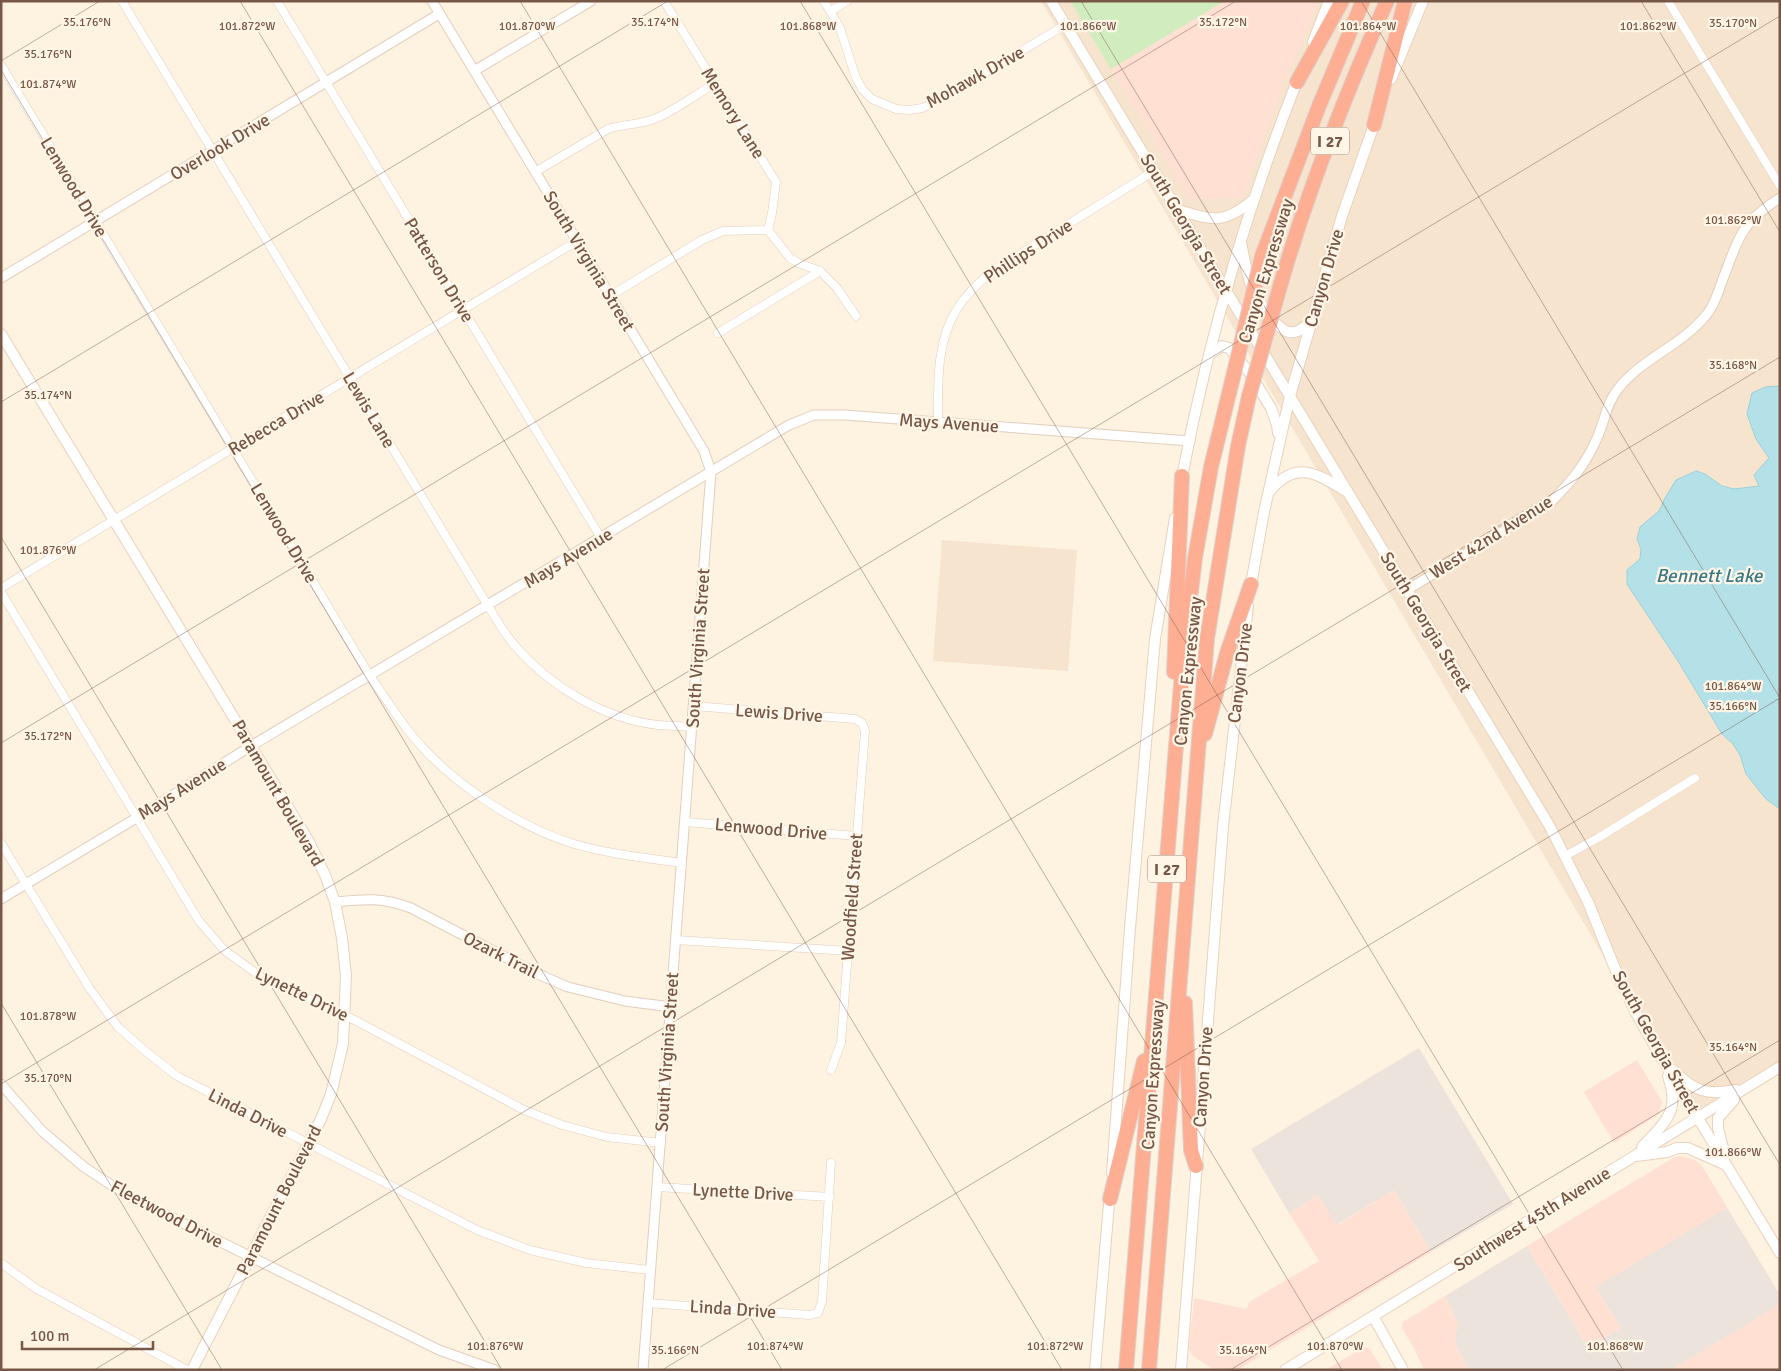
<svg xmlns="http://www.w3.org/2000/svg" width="1781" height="1371" font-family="Signika,sans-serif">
	<rect width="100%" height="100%" fill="#fef2e1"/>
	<g fill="#f6e4cf">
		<path d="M1041,1H1780V1067L1698,1117Z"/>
		<path d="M942,540L1077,550L1068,671L933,661Z"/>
	</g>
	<g fill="#ffe0d3">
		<path d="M1070,1H1319L1282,86L1242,198L1190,199Z"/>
		<path d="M1637,1060L1662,1102L1659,1114L1614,1143L1584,1092Z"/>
		<path d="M1680,1156L1695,1160L1702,1166L1780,1295V1370H1671L1738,1329L1597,1287L1621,1328L1588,1348L1527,1246L1673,1158Z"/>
		<path d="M1394,1190L1431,1252L1237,1370H1214L1193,1356L1189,1349L1194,1298L1247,1309L1249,1302L1319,1261L1289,1213L1318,1195L1337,1225Z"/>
		<path d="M1445,1296L1458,1324L1456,1329V1347L1470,1370H1424L1415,1350L1402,1328L1403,1322Z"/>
		<path d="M1364,1347L1369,1348L1383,1370H1326Z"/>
	</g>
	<g fill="#ece4dc">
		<path d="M1419,1048L1513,1204L1431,1252L1394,1190L1336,1225L1318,1195L1289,1213L1251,1149Z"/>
		<path d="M1727,1208L1780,1295V1304L1671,1370H1470L1456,1347L1455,1334L1458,1324L1445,1296L1527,1246L1588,1348L1621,1328L1596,1287Z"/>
	</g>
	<path fill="#d1ecbe" d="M1070,1H1225L1111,69Z"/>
	<path fill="#b4e1e8" stroke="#9ad1db" d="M1779,386L1780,387V809L1766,799L1746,774L1740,755L1733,744L1722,734L1678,661L1627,584V570L1640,559L1641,549L1637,539L1640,527L1659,511L1665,498L1676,480L1696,471L1705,474L1722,486L1734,489L1759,486L1754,475L1769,458L1756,439L1747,414L1752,393L1765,387Z"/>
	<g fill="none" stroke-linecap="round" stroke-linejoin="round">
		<defs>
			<g id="minor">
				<path d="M122,1L488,606C497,620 505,635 516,647C551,687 604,719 658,725C669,726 681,726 692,727"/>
				<path d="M277,1L601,538"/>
				<path d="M824,1L840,28L856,78L863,90L872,99L896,109L910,110L922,108L945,97L1065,25"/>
				<path d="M1668,1L1780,186"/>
				<path d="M831,11L847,1"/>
				<path d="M1,65L370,676C382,693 394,712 407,729C444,778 515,826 574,844C609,854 646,858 682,863"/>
				<path d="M535,172L608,129C623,124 639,125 654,119C673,112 697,94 715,83"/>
				<path d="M768,230L790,258L798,263L820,271L837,288L856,316"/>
				<path d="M610,296L702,240L723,231L768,230L772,213L776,182L664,1"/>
				<path d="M718,333L820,271"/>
				<path d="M938,422C938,384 936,342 957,309C966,294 979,283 991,272L1154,171"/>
				<path d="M1,588L577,241"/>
				<path d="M1,592L199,921L224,950L260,976L345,1015L524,1110L562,1125L607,1137L661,1143"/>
				<path d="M694,706L855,719L862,723L865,731L841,1043L831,1070"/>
				<path d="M685,822L857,836"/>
				<path d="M1,843L90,989L118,1027L144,1050L177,1076L477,1230L530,1250L586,1263L650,1270"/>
				<path d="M1565,856L1598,838L1695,778"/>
				<path d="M676,940L849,951"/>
				<path d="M657,1187L830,1197"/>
				<path d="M1,1263L35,1288L187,1370"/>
				<path d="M648,1303L809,1315L818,1313L822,1301L831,1163"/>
			</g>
			<g id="tertiary">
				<path d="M432,1L704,451L711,472L643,1370"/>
				<path d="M474,71L591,1"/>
				<path d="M1,278L439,14"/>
				<path d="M1407,590L1551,502C1571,482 1586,464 1597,438C1605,421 1606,404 1618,389C1642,358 1683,345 1707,314C1716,303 1719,289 1724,276C1731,258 1738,236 1750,222C1759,212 1769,205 1780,198"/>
				<path d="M1,899L138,817L251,746L789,425L814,415H845L1190,441"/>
				<path d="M335,902C366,899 381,897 411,908L538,974L568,987L625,1001L671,1007"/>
				<path d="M1,1084L42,1131L84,1167L128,1196L439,1350L495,1370"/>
			</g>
			<g id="secondary">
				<path d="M1051,1L1549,825L1588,902L1618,976L1636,1013L1662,1059L1780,1253"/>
				<path d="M1313,42L1329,1"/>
				<path d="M1391,79L1423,1"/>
				<path d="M1178,210C1213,220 1223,225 1253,200"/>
				<path d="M1241,243C1244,256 1246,272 1251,285C1256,297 1276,330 1289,332C1298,334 1306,326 1312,320"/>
				<path d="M1,334L308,840L325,875L335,902L342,938L346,976L343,1044L331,1094L321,1119L192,1370"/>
				<path d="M1210,354L1222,346L1229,348L1249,372L1271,408L1277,425L1278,433"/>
				<path d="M1181,482C1207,343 1247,207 1299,76"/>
				<path d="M1270,491C1296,459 1317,474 1346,491"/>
				<path d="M1250,590L1264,512L1290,396L1342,216L1376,119"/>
				<path d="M1673,1070C1694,1091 1707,1096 1736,1090"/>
				<path d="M1642,1147C1665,1122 1681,1112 1668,1076"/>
				<path d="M1636,1156L1667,1152L1677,1148H1688L1726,1165"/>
				<path d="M1725,1156L1718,1128V1118L1734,1100"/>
				<path d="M1112,1173L1130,928L1155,639L1175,518"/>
				<path d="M1373,1316L1403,1370"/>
				<path d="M1095,1370L1110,1192"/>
				<path d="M1181,1370L1223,826L1248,606"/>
				<path d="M1285,1370L1780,1067"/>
			</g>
			<g id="motorway">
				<path d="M1297,82L1342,1"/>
				<path d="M1374,125L1405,1"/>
				<path d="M1262,256L1319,106L1363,1"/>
				<path d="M1281,283C1309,187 1346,93 1387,1"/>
				<path d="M1174,672L1182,476"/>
				<path d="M1205,734L1227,653L1251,584"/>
				<path d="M1185,1003L1191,1150L1196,1166"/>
				<path d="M1110,1199L1144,1061"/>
				<path d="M1126,1370L1183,659L1195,558L1211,467L1234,373"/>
				<path d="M1149,1370L1207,639L1238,446L1249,396"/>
			</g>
		</defs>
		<use href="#minor" stroke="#e3cebc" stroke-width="9"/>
		<use href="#tertiary" stroke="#e3cebc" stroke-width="11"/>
		<use href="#secondary" stroke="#ead1bb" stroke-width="12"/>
		<use href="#motorway" stroke="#dcd3cf" stroke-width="16"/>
		<use href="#minor" stroke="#fff" stroke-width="8"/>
		<use href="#tertiary" stroke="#fff" stroke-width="9"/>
		<use href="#secondary" stroke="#fff" stroke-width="10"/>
		<use href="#motorway" stroke="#fdae93" stroke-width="14"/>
		<defs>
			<g id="motorway-bridge">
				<path d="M1234,373L1262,256"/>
				<path d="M1249,396L1281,283"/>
			</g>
		</defs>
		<use href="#motorway-bridge" stroke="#dcd3cf" stroke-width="16" stroke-linecap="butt"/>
		<use href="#motorway-bridge" stroke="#fdae93" stroke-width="14"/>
	</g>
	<path fill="none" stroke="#775746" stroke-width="1" stroke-opacity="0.45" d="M240,1L1062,1370M520,1L1342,1370M800,1L1623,1370M1081,1L1780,1165M1361,1L1780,698M1641,1L1780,232M1,61L100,1M1,70L782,1370M1,402L668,1M1,537L502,1370M1,743L1236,1M1,1003L222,1370M1,1084L1780,16M94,1370L1780,357M662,1370L1780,698M1230,1370L1780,1040"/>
	<g text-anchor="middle" stroke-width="4.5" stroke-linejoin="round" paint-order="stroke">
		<g fill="#fff6e8" stroke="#a08777" stroke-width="1">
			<rect x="1311" y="127.5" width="38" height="27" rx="4"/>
			<rect x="1148" y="855.5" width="38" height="27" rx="4"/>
		</g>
		<g font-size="16" font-weight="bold" fill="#775746">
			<text x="1330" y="147">I 27</text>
			<text x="1167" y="875">I 27</text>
		</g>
		<g font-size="18" fill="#775746" stroke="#fff6e8">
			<text transform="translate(975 77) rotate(-29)" y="6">Mohawk Drive</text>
			<text transform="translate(733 113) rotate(58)" y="6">Memory Lane</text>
			<text transform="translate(220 147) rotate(-31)" y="6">Overlook Drive</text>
			<text transform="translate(74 187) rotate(59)" y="6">Lenwood Drive</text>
			<text transform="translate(1186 224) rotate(59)" y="6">South Georgia Street</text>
			<text transform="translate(1028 251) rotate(-33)" y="6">Phillips Drive</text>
			<text transform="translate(589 261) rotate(59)" y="6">South Virginia Street</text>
			<text transform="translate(439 270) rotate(59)" y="6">Patterson Drive</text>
			<text transform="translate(1266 271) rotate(-73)" y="6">Canyon Expressway</text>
			<text transform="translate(1324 278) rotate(-74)" y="6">Canyon Drive</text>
			<text transform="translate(369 410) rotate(59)" y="6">Lewis Lane</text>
			<text transform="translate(276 423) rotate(-31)" y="6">Rebecca Drive</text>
			<text transform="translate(949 423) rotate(4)" y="6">Mays Avenue</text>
			<text transform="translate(284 533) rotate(59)" y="6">Lenwood Drive</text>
			<text transform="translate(1491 537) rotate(-32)" y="6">West 42nd Avenue</text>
			<text transform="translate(568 558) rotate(-31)" y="6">Mays Avenue</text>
			<text transform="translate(1426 622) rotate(59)" y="6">South Georgia Street</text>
			<text transform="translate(698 648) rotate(-86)" y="6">South Virginia Street</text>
			<text transform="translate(1188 671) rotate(-84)" y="6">Canyon Expressway</text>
			<text transform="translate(1240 673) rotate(-83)" y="6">Canyon Drive</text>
			<text transform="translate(779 713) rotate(4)" y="6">Lewis Drive</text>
			<text transform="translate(182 789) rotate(-32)" y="6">Mays Avenue</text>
			<text transform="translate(278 793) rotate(60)" y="6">Paramount Boulevard</text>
			<text transform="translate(771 829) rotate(5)" y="6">Lenwood Drive</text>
			<text transform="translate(852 897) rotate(-86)" y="6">Woodfield Street</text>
			<text transform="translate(501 955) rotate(27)" y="6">Ozark Trail</text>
			<text transform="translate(302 994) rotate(26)" y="6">Lynette Drive</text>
			<text transform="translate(1656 1042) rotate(61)" y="6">South Georgia Street</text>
			<text transform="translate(667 1052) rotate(-86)" y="6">South Virginia Street</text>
			<text transform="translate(1153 1075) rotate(-86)" y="6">Canyon Expressway</text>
			<text transform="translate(1203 1077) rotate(-86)" y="6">Canyon Drive</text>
			<text transform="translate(248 1113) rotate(27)" y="6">Linda Drive</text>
			<text transform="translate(743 1192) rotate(3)" y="6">Lynette Drive</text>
			<text transform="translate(279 1200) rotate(-63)" y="6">Paramount Boulevard</text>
			<text transform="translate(167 1214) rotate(28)" y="6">Fleetwood Drive</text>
			<text transform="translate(1532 1219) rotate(-32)" y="6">Southwest 45th Avenue</text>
			<text transform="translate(733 1309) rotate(4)" y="6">Linda Drive</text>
		</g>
		<g font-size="19" font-style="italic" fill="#3b7985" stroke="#fff6e8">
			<text x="1709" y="582">Bennett Lake</text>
		</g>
	</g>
	<g font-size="12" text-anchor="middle" fill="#775746" stroke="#fff6e8" stroke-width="4.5" stroke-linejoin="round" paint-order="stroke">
		<text x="87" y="26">35.176°N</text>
		<text x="655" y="26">35.174°N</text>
		<text x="1223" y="26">35.172°N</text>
		<text x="1733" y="27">35.170°N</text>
		<text x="1648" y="30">101.862°W</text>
		<text x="247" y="30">101.872°W</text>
		<text x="527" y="30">101.870°W</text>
		<text x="808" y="30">101.868°W</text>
		<text x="1088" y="30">101.866°W</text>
		<text x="1368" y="30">101.864°W</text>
		<text x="48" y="58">35.176°N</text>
		<text x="48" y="88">101.874°W</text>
		<text x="1733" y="224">101.862°W</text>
		<text x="1733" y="369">35.168°N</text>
		<text x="48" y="399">35.174°N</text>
		<text x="48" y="554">101.876°W</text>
		<text x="1733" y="690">101.864°W</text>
		<text x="1733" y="710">35.166°N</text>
		<text x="48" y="740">35.172°N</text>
		<text x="48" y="1020">101.878°W</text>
		<text x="1733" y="1051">35.164°N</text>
		<text x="48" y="1082">35.170°N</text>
		<text x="1733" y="1156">101.866°W</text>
		<text x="495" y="1350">101.876°W</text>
		<text x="775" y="1350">101.874°W</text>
		<text x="1055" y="1350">101.872°W</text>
		<text x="1335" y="1350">101.870°W</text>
		<text x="1615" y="1350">101.868°W</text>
		<text x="675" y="1354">35.166°N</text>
		<text x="1243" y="1354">35.164°N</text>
	</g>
	<rect width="1781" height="1371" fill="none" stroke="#775746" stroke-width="5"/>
	<path d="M22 1341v8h131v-8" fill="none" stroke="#775746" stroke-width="2.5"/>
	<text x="30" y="1341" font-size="15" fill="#775746" stroke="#fff6e8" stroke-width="4" paint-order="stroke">100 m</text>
</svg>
